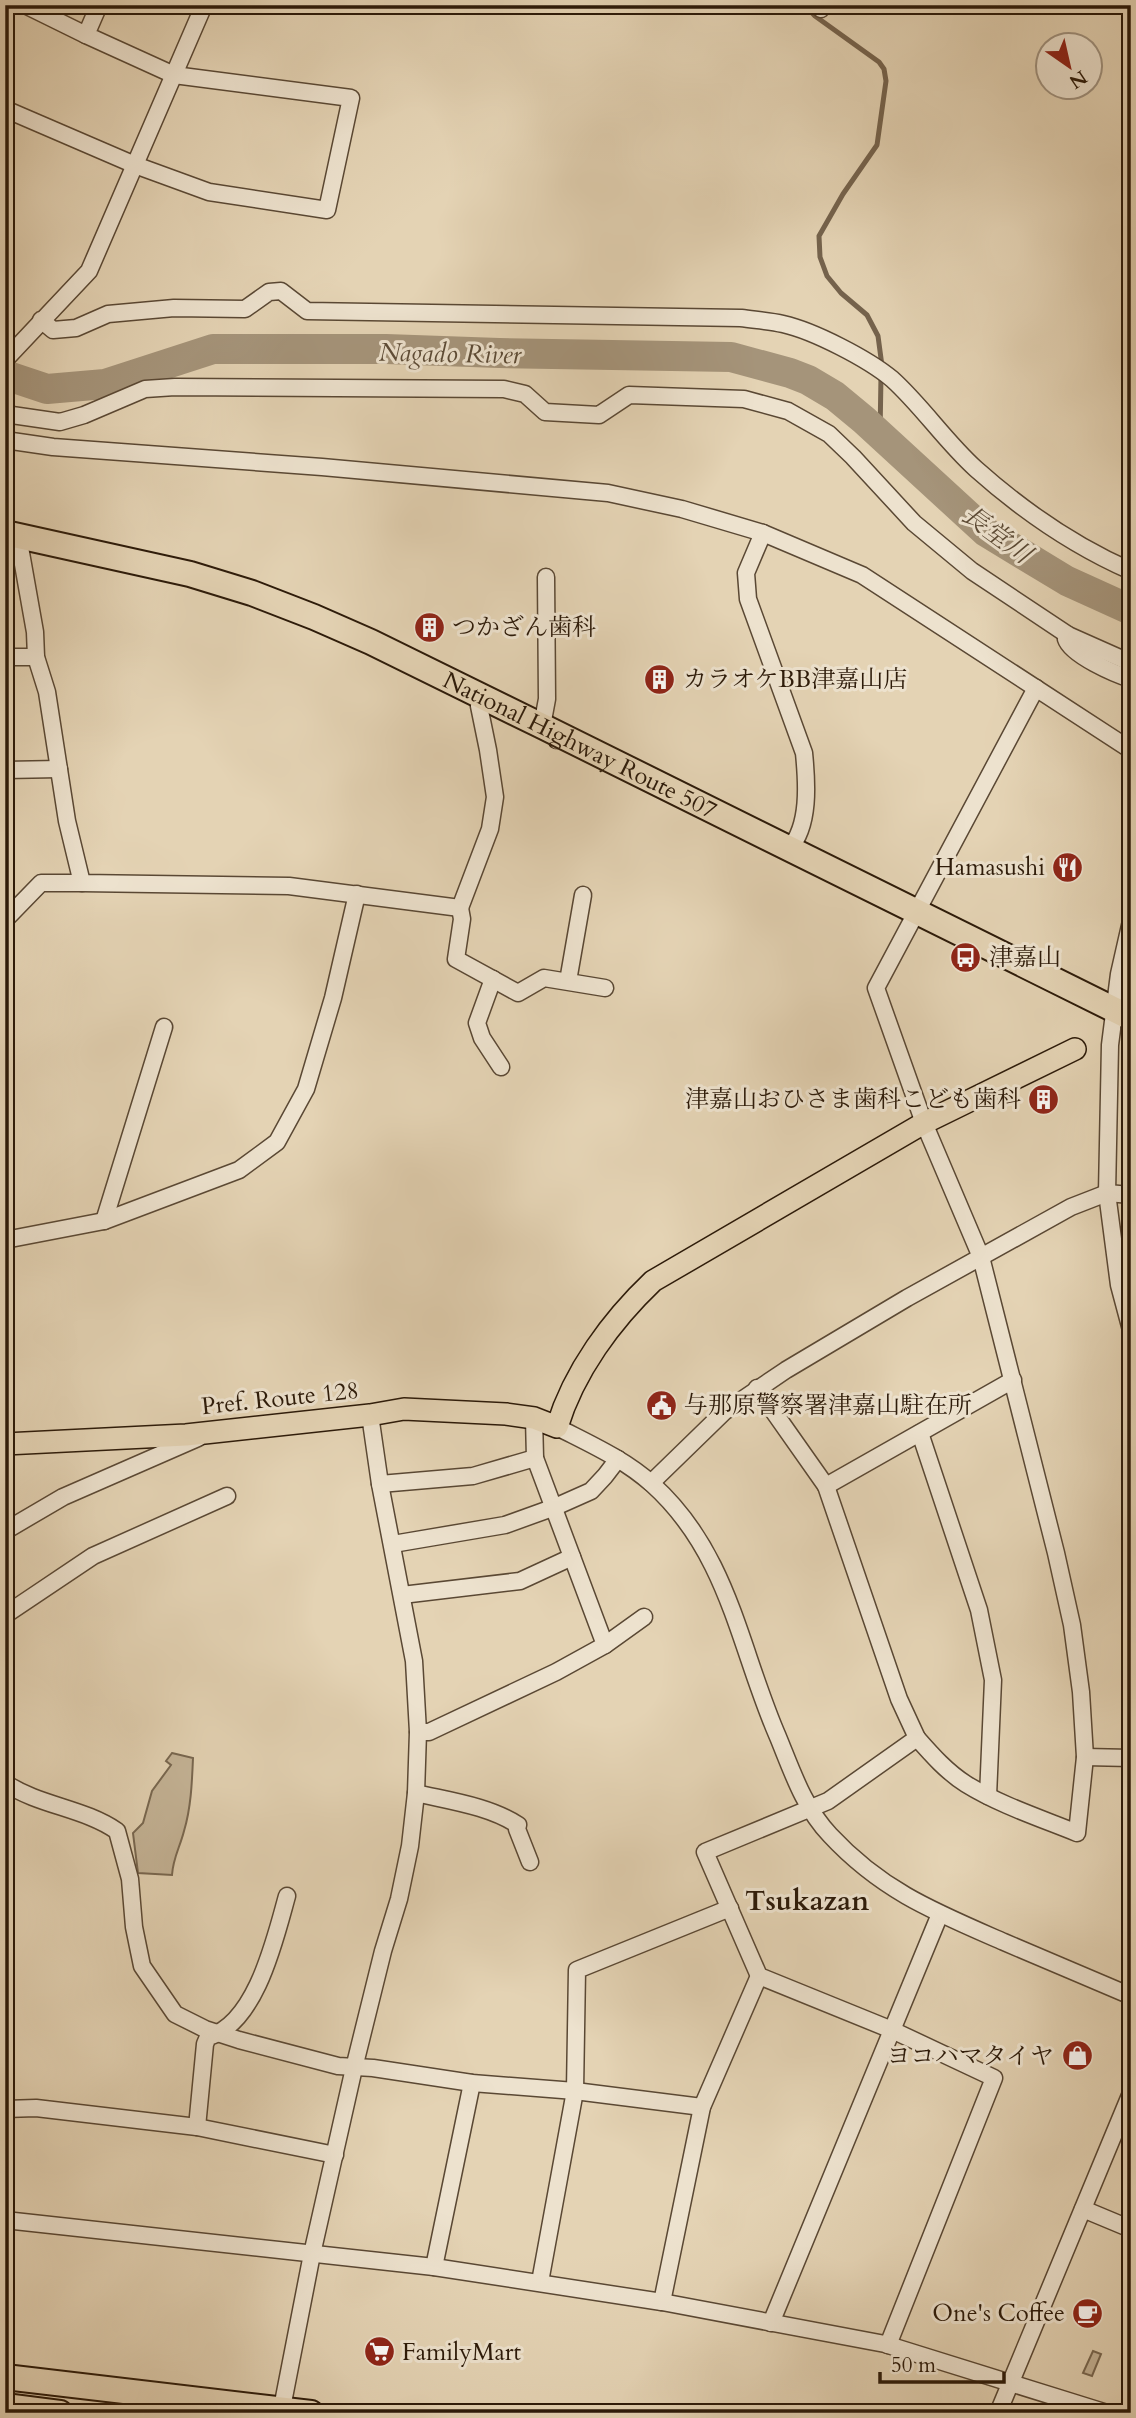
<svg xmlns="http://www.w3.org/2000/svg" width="1136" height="2418" font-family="Cardo,'Noto Serif JP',serif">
	<rect width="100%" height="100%" fill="#e4d3b4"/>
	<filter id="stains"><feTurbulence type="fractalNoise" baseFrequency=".00286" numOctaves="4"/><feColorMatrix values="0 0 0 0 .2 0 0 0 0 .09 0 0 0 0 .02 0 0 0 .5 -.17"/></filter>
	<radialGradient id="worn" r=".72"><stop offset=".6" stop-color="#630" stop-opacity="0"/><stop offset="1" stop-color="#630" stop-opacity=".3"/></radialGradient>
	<g fill="#c5b497" stroke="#786750" stroke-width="2">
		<path d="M172,1753L193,1758C192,1782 191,1808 184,1831C180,1847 173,1858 172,1875L138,1873L133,1833L143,1823L152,1791L171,1765L166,1761Z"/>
		<path d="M1093,2351L1101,2354L1092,2376L1083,2373Z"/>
	</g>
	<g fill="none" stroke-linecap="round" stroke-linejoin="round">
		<g stroke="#75634d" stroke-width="5">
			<path d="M805,5L815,16L879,62L884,69L886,81L877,145L843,194L819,236L820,257L827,276L841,293L867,315L878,336L882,366"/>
			<path d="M880,435L881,376"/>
		</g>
		<path stroke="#a5947a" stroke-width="30" d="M5,375L47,389L105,384L213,349H386L499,353L731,357L790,373L808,380L835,396L864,420L986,532L1067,581L1131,610"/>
		<defs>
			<g id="minor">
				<path d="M25,5L86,35"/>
				<path d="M818,5L821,9"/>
				<path d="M5,109L135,165L209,192L327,210L351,98L174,75L86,35L99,5"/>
				<path d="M41,320L53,330L76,328L108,314L174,308L245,309L269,292L281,291L307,311L741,318C755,320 770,321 783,324C814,331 868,359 892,379C922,406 945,441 976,469C1022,510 1074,546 1131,571"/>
				<path d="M5,360L89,271L204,5"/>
				<path d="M5,414L60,422L84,415L145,389L175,387L504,389L525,394L545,412L599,415L629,395L744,399L788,411L829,434L853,457L914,523L972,571L1068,635L1131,663"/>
				<path d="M5,440L53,447L322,467L608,493L682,509L763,533L862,575L1131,750"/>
				<path d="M763,533L746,573L748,599L804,753C807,783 810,826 789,849"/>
				<path d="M18,536L35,632L36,657L47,692L67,821L82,883L289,886L460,908L490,829L495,797L488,750L479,706L483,697"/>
				<path d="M1068,635L1066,639C1071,655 1115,674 1131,679"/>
				<path d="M5,657H36"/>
				<path d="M542,726L547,699L546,577"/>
				<path d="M5,770L59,769"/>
				<path d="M460,908L462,919L456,959L518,993L544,978L605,988"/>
				<path d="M5,920L41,883H82"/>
				<path d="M1131,921L1119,974L1110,1045L1107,1193L1119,1285L1131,1330"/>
				<path d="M493,979L477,1023L482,1038L501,1067"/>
				<path d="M568,981L583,895"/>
				<path d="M104,1221L164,1027"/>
				<path d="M5,1240L104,1221L239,1170L277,1142L306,1089L333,998L357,894"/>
				<path d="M757,1388L826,1486L1013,1380"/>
				<path d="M557,1427C590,1444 624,1459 652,1484C729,1553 739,1648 778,1737C792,1771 804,1808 830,1835C882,1891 935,1912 1004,1942C1046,1960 1089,1978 1131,1996"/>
				<path d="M920,1433L979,1610L993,1680L988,1796"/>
				<path d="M651,1483L724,1412L786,1370L907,1298L1071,1207L1107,1193L1131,1195"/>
				<path d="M380,1484L473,1476L535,1458"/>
				<path d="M826,1486L899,1699L917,1738"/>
				<path d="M5,1531L63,1497L198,1438"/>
				<path d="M393,1544L505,1525L555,1507L591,1491L605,1476L618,1459"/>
				<path d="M402,1595L520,1581L572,1557"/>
				<path d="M5,1615L93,1556L227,1496"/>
				<path d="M605,1645L644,1617"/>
				<path d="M418,1732H429L556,1672L605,1645L535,1458L534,1418"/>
				<path d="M1085,1757L1131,1758"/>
				<path d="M5,1783C40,1806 84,1808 117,1831L130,1879L134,1927L142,1966L175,2014L205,2029L239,2040L338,2066L373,2068L472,2083L575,2091L702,2107"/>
				<path d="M416,1793C450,1801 489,1806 518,1825L517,1829L530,1862"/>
				<path d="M5,2109L36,2108L197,2127L335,2155"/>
				<path d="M197,2127L205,2044L208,2037C256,2024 275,1939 287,1896"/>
				<path d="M1083,2209L1131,2229"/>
				<path d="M5,2220L434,2267L662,2302L885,2344L1107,2413"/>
				<path d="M434,2267L472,2083"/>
				<path d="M540,2282L575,2091L577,1970L730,1908"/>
				<path d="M662,2302L702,2107L759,1976"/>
				<path d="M771,2323L940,1914"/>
				<path d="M888,2345L994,2078L892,2030L759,1976L705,1852L828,1801L917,1738C932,1755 947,1772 966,1784C1000,1805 1040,1818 1077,1833L1085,1757L1081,1692L1072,1625L1056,1553L981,1257L924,1123L876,988L1036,688"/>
				<path d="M281,2413L312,2254L354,2068L383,1951L399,1899L410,1846L416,1793L418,1732L414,1661L380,1484L370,1415"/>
				<path d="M998,2413L1131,2093"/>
			</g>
			<path id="major" d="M5,1444L186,1435L370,1415L404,1409L506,1414L534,1418L557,1427C574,1371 612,1320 653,1281L924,1123L1075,1049"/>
			<g id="highway">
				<path id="s1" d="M5,533L190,574L252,593L314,617L371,642L542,726L1131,1018"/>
				<path d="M5,2377L311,2413"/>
				<path d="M5,2406L60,2413"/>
			</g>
		</defs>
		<use href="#minor" stroke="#5a4834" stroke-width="19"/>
		<use href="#major" stroke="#2c1a09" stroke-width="24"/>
		<use href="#highway" stroke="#2c1a09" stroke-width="28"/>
		<use href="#minor" stroke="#ede2ce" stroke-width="16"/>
		<use href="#major" stroke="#e4d3b4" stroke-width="21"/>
		<use href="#highway" stroke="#e4d3b4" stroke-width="24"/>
	</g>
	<defs>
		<symbol id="building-disc" viewBox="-11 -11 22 22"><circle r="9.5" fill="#8f2418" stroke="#ede2ce"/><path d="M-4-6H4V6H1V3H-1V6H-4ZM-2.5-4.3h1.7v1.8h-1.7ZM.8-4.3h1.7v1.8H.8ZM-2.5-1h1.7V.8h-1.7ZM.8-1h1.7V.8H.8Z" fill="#fff"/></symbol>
		<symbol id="restaurant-disc" viewBox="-11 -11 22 22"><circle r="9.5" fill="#8f2418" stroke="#ede2ce"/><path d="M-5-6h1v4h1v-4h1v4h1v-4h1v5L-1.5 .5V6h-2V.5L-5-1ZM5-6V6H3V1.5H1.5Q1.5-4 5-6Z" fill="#fff"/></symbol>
		<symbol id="bus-disc" viewBox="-11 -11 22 22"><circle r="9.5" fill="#8f2418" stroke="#ede2ce"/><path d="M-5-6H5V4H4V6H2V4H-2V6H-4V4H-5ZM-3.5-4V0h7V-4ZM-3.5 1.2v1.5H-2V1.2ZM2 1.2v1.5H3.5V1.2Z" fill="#fff"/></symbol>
		<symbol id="civic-disc" viewBox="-11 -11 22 22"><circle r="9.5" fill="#8f2418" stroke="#ede2ce"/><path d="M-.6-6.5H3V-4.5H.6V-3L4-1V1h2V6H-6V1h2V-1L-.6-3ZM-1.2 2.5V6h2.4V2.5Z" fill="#fff"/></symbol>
		<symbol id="shop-disc" viewBox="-11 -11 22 22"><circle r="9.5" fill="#8f2418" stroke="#ede2ce"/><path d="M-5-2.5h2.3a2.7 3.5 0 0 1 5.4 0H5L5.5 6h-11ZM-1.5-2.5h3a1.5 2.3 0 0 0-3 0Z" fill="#fff"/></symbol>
		<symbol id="cafe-disc" viewBox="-11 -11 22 22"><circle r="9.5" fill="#8f2418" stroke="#ede2ce"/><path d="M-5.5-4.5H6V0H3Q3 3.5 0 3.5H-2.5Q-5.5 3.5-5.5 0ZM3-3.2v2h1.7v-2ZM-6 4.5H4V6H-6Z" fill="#fff"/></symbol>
		<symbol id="supermarket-disc" viewBox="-11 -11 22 22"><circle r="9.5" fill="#8f2418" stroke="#ede2ce"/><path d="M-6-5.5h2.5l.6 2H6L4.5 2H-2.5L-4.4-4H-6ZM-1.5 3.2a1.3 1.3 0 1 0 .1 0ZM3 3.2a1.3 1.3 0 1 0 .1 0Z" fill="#fff"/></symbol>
	</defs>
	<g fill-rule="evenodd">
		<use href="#building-disc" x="412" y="610" width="35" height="35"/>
		<use href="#building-disc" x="642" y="662" width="35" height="35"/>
		<use href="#restaurant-disc" x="1050" y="850" width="35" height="35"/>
		<use href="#bus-disc" x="948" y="940" width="35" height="35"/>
		<use href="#building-disc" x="1026" y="1082" width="35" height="35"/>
		<use href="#civic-disc" x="644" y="1388" width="35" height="35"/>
		<use href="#shop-disc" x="1060" y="2038" width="35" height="35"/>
		<use href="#cafe-disc" x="1070" y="2296" width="35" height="35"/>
		<use href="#supermarket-disc" x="362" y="2334" width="35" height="35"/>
	</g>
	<g text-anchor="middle" stroke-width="6" stroke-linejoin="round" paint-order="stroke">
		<g font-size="24" fill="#2c1a09" stroke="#ede2ce" text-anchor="start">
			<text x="452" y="635">つかざん歯科</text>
			<text x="683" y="687">カラオケBB津嘉山店</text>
			<text x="1045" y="875" text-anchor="end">Hamasushi</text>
			<text x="989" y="965">津嘉山</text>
			<text x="1021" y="1107" text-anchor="end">津嘉山おひさま歯科こども歯科</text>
			<text x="684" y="1413">与那原警察署津嘉山駐在所</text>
			<text x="1054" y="2064" text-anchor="end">ヨコハマタイヤ</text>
			<text x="1065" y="2321" text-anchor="end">One's Coffee</text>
			<text x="402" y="2360">FamilyMart</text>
		</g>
		<g font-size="24" fill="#2c1a09" stroke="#ede2ce">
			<text dy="8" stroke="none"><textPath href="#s1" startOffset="616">National Highway Route 507</textPath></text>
			<text transform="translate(280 1398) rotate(-6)" y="8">Pref. Route 128</text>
		</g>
		<g font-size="26" font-style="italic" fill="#5c4b36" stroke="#ede2ce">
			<text transform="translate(450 353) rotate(1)" y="9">Nagado River</text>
			<text transform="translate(997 534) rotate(36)" y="9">長堂川</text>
		</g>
		<g font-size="28" font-weight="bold" fill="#2c1a09" stroke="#ede2ce">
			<text x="807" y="1910">Tsukazan</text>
		</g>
	</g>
	<rect width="1136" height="2418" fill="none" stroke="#e4d3b4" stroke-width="28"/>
	<rect x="7" y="7" width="1122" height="2404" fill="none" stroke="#2c1a09" stroke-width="3.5"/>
	<rect x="14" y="14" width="1108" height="2390" fill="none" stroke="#2c1a09" stroke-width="2"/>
	<g transform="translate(1069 66) rotate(146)"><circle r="33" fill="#ede2ce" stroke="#a0927f" stroke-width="2"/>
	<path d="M0-5L12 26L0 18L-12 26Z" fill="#8f2418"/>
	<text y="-10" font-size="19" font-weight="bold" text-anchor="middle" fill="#2c1a09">N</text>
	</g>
	<path d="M880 2372v10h124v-10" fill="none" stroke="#2c1a09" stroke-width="3.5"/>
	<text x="891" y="2372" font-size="21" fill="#2c1a09" stroke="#ede2ce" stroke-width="5" paint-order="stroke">50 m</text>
	<rect width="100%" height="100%" filter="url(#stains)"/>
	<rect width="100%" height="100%" fill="url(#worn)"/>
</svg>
